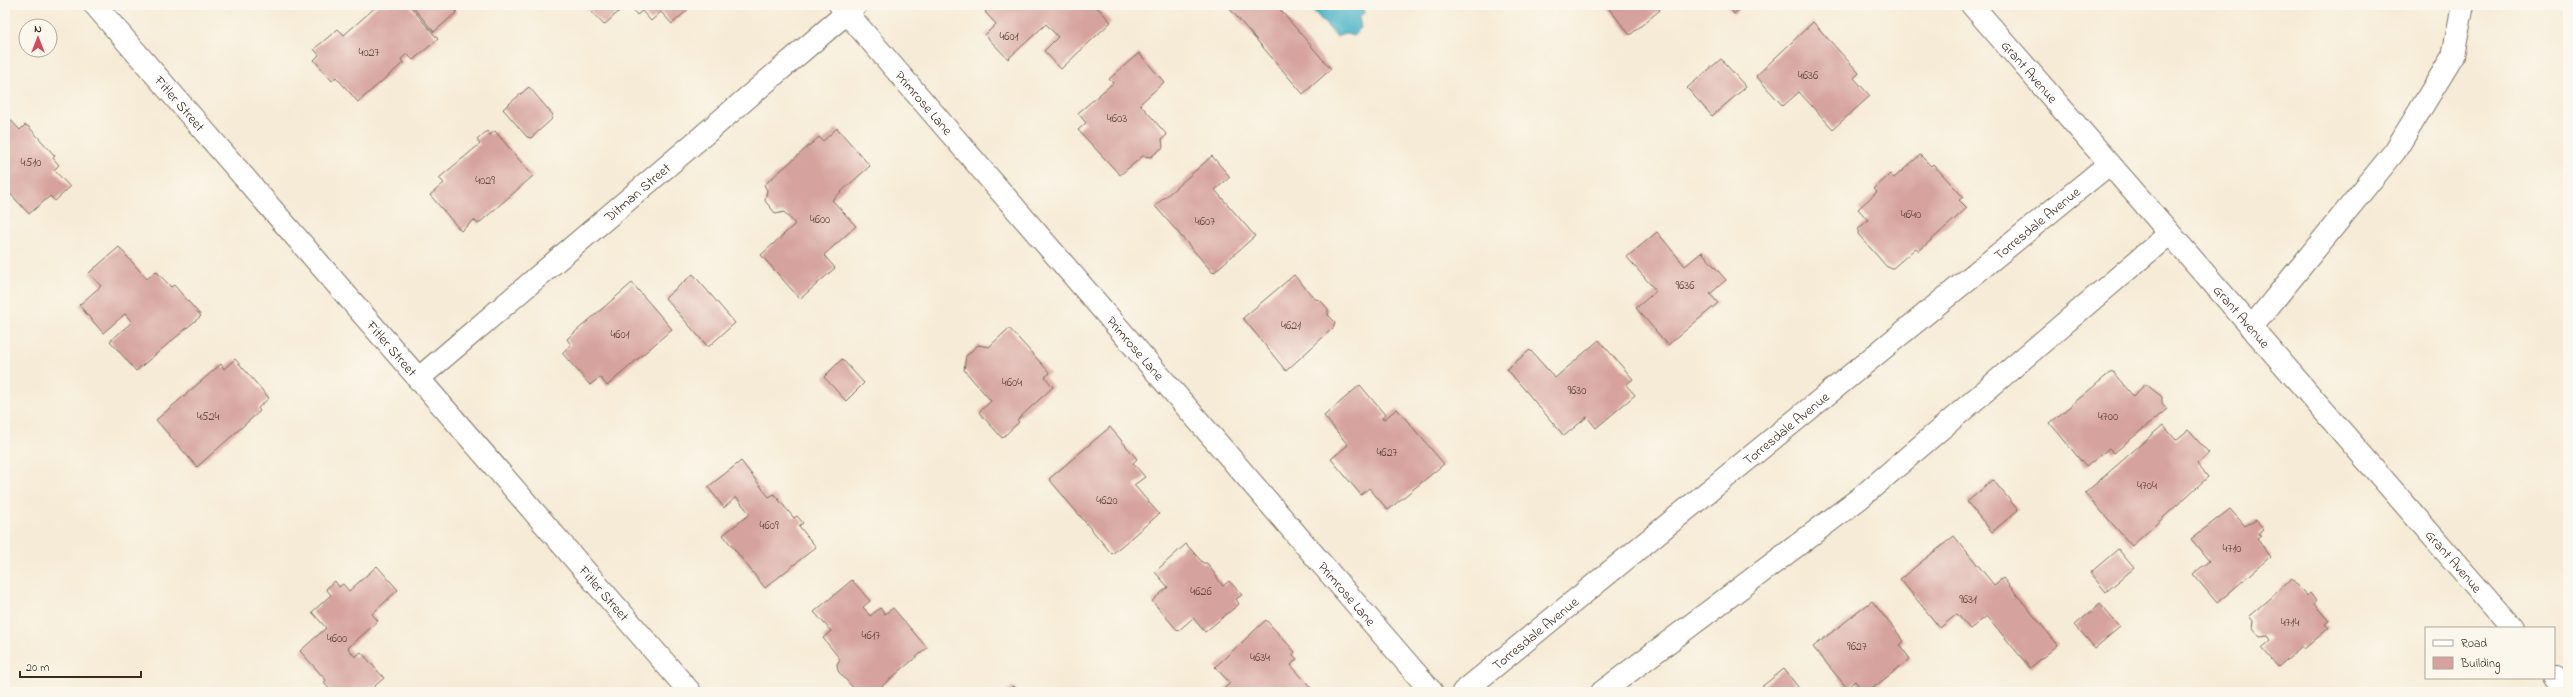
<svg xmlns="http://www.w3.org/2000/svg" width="2573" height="697" font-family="'Indie Flower',sans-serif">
	<rect width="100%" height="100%" fill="#fbf7ec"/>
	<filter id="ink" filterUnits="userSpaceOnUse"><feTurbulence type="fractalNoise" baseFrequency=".025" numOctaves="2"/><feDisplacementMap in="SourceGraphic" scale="8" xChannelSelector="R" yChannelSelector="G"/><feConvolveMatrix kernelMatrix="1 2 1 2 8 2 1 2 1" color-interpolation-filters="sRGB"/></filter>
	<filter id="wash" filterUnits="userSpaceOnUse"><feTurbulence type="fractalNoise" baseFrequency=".012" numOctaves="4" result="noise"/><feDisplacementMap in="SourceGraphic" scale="16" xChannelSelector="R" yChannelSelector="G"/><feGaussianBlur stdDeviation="0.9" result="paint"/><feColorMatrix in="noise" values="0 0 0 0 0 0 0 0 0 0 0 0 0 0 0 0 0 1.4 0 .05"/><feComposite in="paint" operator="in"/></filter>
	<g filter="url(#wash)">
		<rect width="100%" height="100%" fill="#f6ebd6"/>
		<path fill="#4ab3c8" stroke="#426e73" d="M1308,5H1359L1365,12L1359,17L1361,28L1353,36L1343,33L1337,37Z"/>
		<g id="blocks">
			<g fill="#d6a29d">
				<path d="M378,5H409L438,39L413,60L407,54L401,59L403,63L358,102L336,77L332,81L314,60L319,55L314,49L338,29L344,35Z"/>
				<path d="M451,5L457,12L434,32L412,6Z"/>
				<path d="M585,5H626L604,25Z"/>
				<path d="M629,5H693L672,24L661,12L651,21L642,11L637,15Z"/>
				<path d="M993,5H1095L1111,22L1061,69L1044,51L1058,37L1046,24L1008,59L985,35L996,24L985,12Z"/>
				<path d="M1235,5H1276L1331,69L1303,94L1230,9Z"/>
				<path d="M1606,5H1656L1660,10L1630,35Z"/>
				<path d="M1727,5H1744L1734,14Z"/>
				<path d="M1813,22L1859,73L1854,78L1870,96L1833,129L1799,92L1783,106L1756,76Z"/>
				<path d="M1139,53L1164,82L1140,104L1167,135L1162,139L1163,147L1151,157L1143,156L1120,175L1078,130L1086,123L1078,113L1113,83L1109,79Z"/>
				<path d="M1721,59L1746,87L1712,116L1687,88Z"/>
				<path d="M529,87L553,115L551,117L552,119L531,138L527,137L503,109Z"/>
				<path d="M6,115L20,130L25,125L29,127L55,156L53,158L59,165L54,170L70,187L55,201L50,196L29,214L5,188Z"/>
				<path d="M837,128L870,166L832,200L856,226L824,255L835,268L800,299L761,255L795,224L784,212L776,214L765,201L767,190L764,185L819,137L823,141Z"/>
				<path d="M487,131L490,135L495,131L533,176L478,224L474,220L461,231L430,195L444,183L439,178L480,144L477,140Z"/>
				<path d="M1920,155L1931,166L1933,164L1963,197L1959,200L1967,208L1919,251L1916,248L1893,268L1887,267L1858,234L1859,228L1868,220L1858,209L1877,192L1874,189L1890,174L1894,178Z"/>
				<path d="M1212,156L1230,177L1215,190L1255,236L1213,273L1155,206Z"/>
				<path d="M1657,232L1685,266L1702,252L1726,280L1710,294L1718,303L1668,345L1636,308L1656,291L1627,257Z"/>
				<path d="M119,247L147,279L156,271L171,287L174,285L201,316L136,371L110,341L132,322L125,314L103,333L79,305L101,286L89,273Z"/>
				<path d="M693,274L735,323L708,347L665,298Z"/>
				<path d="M1294,275L1315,299L1320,300L1328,309V315L1335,322L1333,328L1286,371L1243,318Z"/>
				<path d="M632,283L672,329L607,386L600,377L590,385L562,353L571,345L567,339Z"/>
				<path d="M1009,328L1050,373L1045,377L1053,387L1017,420L1019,422L1002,438L979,412L991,401L964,370L966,356L978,345L989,347Z"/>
				<path d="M1599,340L1633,379L1626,385L1635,395L1596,428L1587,417L1564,436L1507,369L1530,350L1555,378Z"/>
				<path d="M235,359L269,398L258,408L260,411L197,467L156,420L221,364L224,369Z"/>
				<path d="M842,359L864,383L846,401L824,377Z"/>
				<path d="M2112,371L2133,396L2146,384L2162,397V403L2167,409L2114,453L2109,448L2086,467L2050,423Z"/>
				<path d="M1360,385L1386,416L1382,418L1383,420L1397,409L1444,464L1388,510L1369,488L1361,495L1331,459L1348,445L1324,416Z"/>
				<path d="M2163,425L2176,440L2188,430L2209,453L2197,464L2208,477L2132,546L2085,493Z"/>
				<path d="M1110,427L1137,459L1133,463L1145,477L1134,485L1159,514L1112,554L1049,479Z"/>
				<path d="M741,461L769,497L774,494L794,518L797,516L803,523L799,526L816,547L765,588L723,535L750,514L736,497L724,508L708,487Z"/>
				<path d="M1993,480L2018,510L1992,532L1967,502Z"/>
				<path d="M2230,509L2245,526L2256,520L2264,529L2258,534L2261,536L2257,539L2271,557L2217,603L2193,574L2209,561L2191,539Z"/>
				<path d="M1954,536L1994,585L2003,578L2058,645L2030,668L1987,616L1970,629L1957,614L1940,628L1900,579Z"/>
				<path d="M1186,544L1203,563H1207L1223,586L1229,581L1242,595L1236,599L1239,604L1205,632L1193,618L1178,631L1152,601L1168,587L1155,572Z"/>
				<path d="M2118,549L2134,568L2106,592L2090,573Z"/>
				<path d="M377,566L398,590L372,614L378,621L348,648L355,657L361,652L384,678L368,692H332L324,683L326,680L300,651L326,628L312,612L331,595L326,589L335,581L339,587L343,584L349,591Z"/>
				<path d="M2292,579L2307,596L2310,593L2316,601L2314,604L2329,621L2325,624L2329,628L2304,649L2302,646L2278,667L2262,648L2271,640L2268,636L2260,637L2252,628L2253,621L2249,616Z"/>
				<path d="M852,580L870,601L863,607L870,616L880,608L885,614L893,608L927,648L875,692H857L838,671L837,664L840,659L823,638L831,631L814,612Z"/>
				<path d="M1872,601L1904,641L1900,645L1910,659L1868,692H1864L1855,681L1847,688L1813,647Z"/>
				<path d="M2100,604L2120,627L2095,648L2075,625Z"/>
				<path d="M1266,620L1295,652L1293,655L1297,659L1291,665L1313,690L1311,692H1221L1230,683L1215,667Z"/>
				<path d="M1784,669L1802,692H1755Z"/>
				<path d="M1013,686L1018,692H1006Z"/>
			</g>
		</g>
	</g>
	<g filter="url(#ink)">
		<use href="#blocks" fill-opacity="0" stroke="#7c6e5e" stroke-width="1"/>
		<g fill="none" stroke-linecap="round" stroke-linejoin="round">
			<defs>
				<path id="service" d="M2251,328L2395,151L2453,56L2463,5"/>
				<g id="minor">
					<path id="s1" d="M95,5L690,692"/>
					<path id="s2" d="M840,5L1432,692"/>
					<path id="s3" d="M418,379L856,5"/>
					<path id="s4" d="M1463,692L2109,164"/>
					<path d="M1602,692L1860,498L2169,234"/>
				</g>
				<g id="tertiary">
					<path id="s5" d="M1972,5L2512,628"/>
					<path d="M2554,677L2567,692"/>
				</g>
			</defs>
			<use href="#service" stroke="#7c6e5e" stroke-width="24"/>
			<use href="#minor" stroke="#7c6e5e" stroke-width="24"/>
			<use href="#tertiary" stroke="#7c6e5e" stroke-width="24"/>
			<use href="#service" stroke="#fff" stroke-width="22"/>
			<use href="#minor" stroke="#fff" stroke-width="22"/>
			<use href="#tertiary" stroke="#fff" stroke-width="22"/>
		</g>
	</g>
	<g text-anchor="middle" stroke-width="4" stroke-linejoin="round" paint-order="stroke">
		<g font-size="12" fill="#62483e">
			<text x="1009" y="40">4601</text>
			<text x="369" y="56">4027</text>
			<text x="1808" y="79">4636</text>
			<text x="1117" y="122">4603</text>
			<text x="31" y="166">4510</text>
			<text x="485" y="184">4029</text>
			<text x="1911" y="218">4640</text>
			<text x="820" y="223">4600</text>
			<text x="1205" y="225">4607</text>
			<text x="1685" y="289">9636</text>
			<text x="1291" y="329">4621</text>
			<text x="620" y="338">4601</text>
			<text x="1012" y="386">4604</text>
			<text x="1577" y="394">9630</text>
			<text x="208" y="420">4524</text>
			<text x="2108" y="420">4700</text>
			<text x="1387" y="456">4627</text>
			<text x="2147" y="489">4704</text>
			<text x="1107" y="504">4620</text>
			<text x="769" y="529">4609</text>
			<text x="2232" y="552">4710</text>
			<text x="1201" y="595">4626</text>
			<text x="1968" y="603">9631</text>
			<text x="2290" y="626">4714</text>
			<text x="871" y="639">4617</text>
			<text x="337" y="642">4600</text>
			<text x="1857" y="650">9627</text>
			<text x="1260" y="661">4634</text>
		</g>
		<g font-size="14" fill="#3b2a1e" stroke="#fbf7ec">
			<text dy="5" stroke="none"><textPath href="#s5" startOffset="88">Grant Avenue</textPath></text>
			<text dy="5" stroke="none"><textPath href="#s2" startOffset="129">Primrose Lane</textPath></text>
			<text dy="5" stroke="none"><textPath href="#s1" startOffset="130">Fitler Street</textPath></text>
			<text dy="5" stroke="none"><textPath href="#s3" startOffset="288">Ditman Street</textPath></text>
			<text dy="5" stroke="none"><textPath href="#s4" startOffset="741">Torresdale Avenue</textPath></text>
			<text dy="5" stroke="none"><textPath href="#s5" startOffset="412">Grant Avenue</textPath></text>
			<text dy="5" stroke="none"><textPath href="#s1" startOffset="454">Fitler Street</textPath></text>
			<text dy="5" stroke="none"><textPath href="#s2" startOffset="453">Primrose Lane</textPath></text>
			<text dy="5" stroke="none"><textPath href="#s4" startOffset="417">Torresdale Avenue</textPath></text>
			<text dy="5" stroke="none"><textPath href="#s5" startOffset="736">Grant Avenue</textPath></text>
			<text dy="5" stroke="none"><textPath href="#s1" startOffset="778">Fitler Street</textPath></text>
			<text dy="5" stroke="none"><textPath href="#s2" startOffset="777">Primrose Lane</textPath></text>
			<text dy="5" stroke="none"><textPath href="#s4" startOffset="93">Torresdale Avenue</textPath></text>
		</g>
	</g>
	<rect width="2573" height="697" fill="none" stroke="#fbf7ec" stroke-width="20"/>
	<rect x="2425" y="627" width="130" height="52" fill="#fbf7ec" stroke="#aea59a"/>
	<rect x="2433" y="640" width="20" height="6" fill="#ffffff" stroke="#aea59a"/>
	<text x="2461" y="647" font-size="12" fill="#3b2a1e">Road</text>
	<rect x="2433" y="657" width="20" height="12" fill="#d6a29d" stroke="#aea59a"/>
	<text x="2461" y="667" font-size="12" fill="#3b2a1e">Building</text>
	<g transform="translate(38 38)"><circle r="19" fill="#fbf7ec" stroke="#aea59a"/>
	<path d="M0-3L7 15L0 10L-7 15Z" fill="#d1495b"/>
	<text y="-6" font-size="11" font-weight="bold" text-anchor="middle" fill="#3b2a1e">N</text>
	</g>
	<path d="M20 671v6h121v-6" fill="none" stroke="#3b2a1e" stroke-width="2"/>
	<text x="26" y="671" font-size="12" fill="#3b2a1e" stroke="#fbf7ec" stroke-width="3" paint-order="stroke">20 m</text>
</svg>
